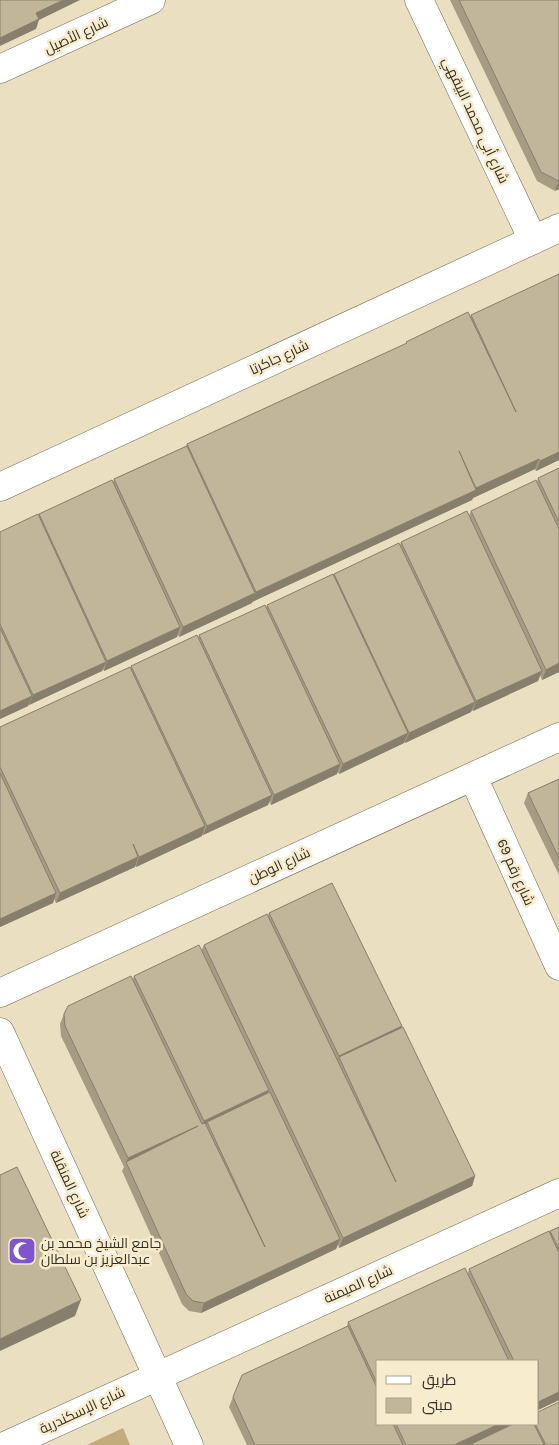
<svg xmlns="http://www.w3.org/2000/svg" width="559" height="1445" font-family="Karla,Cairo,sans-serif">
	<rect width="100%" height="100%" fill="#ebdfc2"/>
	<path fill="#c2ac7c" d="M123,1428L130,1445H87Z"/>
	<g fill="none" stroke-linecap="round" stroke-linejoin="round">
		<defs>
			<g id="minor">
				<path d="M419,0L533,240"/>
				<path d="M0,69L151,0"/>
				<path d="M0,487L559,228"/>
				<path d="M473,777L559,966"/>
				<path d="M0,993L559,737"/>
				<path d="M0,1032L189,1445"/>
				<path d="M7,1445L559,1193"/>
			</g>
		</defs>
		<use href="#minor" stroke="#70654c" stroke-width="29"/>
		<use href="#minor" stroke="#fff" stroke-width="28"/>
	</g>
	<g fill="#a69c84">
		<path d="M450,0H559V189L555,191L537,181Z"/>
		<path d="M471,315L559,460L536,471L535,469L473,498L472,500L252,602V603L179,637L178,634L177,637L104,671L103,669L102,671L29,705V704L28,706L0,719V532L38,516L39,514L113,482L114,479L186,446L187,444L406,344V342L470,317Z"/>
		<path d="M559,468V672L542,680L540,675L538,681L473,711L472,710L471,712L405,743V741L404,743L339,774L338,771L337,774L271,805L269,802L268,805L203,835L202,834V836L136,867L135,865V867L56,903L54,899L53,903L0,927V727L131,668V666L198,638L199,635L266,608L267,605L333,575L334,574L400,545L401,542L469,516L471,511L537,482L538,478Z"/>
		<path d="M559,779V875L524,803L528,793Z"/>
		<path d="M269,913L402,1026L401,1028L475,1176L472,1186L339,1248L338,1245L336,1249L201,1313L189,1311L182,1304L122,1171L124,1167L61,1036L60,1024L64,1014L133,979L134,976L201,951L204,945L268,916Z"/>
		<path d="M559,1227V1400L538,1410V1361H378V1424H538L559,1445H247L229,1407L233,1397L347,1326L348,1322L468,1273L469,1269L549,1233L550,1231Z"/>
	</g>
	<g fill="#877f6c">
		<path d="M63,0H80L39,20L36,29L0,46V38L36,13Z"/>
		<path d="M559,181V189L555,191Z"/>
		<path d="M559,452V460L536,471L540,461Z"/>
		<path d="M539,459L535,469L473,498L472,500L252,602L256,592L476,490V488Z"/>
		<path d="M255,593L252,603L179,637L183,627Z"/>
		<path d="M180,627L177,637L104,671L107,661Z"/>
		<path d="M106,662L102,671L29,705L33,695Z"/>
		<path d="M559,663V672L542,680L546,670Z"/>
		<path d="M542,671L538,681L473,711L476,701Z"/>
		<path d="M32,696L28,706L0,719V711Z"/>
		<path d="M475,702L471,712L405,743L409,733Z"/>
		<path d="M408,733L404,743L339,774L343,764Z"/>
		<path d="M340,764L337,774L271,805L274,795Z"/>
		<path d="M272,795L268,805L203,835L207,826Z"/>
		<path d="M205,826L202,836L136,867L139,857Z"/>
		<path d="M138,857L135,867L56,903L60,893Z"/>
		<path d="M56,893L53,903L0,927V919Z"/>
		<path d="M402,1026L398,1036L339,1057L336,1066H335L339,1056Z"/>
		<path d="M269,1090L265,1100L207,1122L204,1129L200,1131L204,1121Z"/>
		<path d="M198,1126L126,1163L128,1158Z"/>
		<path d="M475,1176L472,1186L339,1248L343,1238Z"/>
		<path d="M340,1239L336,1249L201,1313L204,1303Z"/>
		<path d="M81,1300L75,1316L0,1351V1339Z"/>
		<path d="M559,1392V1400L538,1410V1402Z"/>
		<path d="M499,1424H517L471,1445H454Z"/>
	</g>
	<g fill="#c1b59a" stroke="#877f6c">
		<path d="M0,0H63L36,13L39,19L0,38Z"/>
		<path d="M459,0H559V181L541,172Z"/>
		<path d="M559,274V452L540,461L539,459L476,488L459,451L476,490L256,592L187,444L407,343L406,342L468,312L516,412L471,315Z"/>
		<path d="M187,446L255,593L183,627L114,479Z"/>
		<path d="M559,468V522L538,478Z"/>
		<path d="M112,480L180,627L107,661L39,514Z"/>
		<path d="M536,480L559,529V663L546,670L471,511Z"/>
		<path d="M467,511L542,671L476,701L401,542Z"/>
		<path d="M38,514L106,662L33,695L0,624V532Z"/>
		<path d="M399,543L475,702L409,733L334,574Z"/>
		<path d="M333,574L408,733L343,764L267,605Z"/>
		<path d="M265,605L340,764L274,795L199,635Z"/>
		<path d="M0,628L32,696L0,711Z"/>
		<path d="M197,635L272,795L207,826L131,666Z"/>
		<path d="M130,667L205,826L139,857L133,844L138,857L60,893L0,767V727Z"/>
		<path d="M0,773L56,893L0,919Z"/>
		<path d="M559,779V858L528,793Z"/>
		<path d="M332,883L402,1026L339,1056L269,913Z"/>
		<path d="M267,914L396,1182L339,1057L403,1027L475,1176L343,1238L204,945Z"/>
		<path d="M199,945L269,1090L204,1121L134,976Z"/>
		<path d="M131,976L202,1124L205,1123L265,1247L207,1122L270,1092L340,1239L204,1303L193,1301L186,1294L126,1162L198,1126L128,1158L65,1026L64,1014L68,1006Z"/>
		<path d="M17,1167L81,1300L0,1339V1175Z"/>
		<path d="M559,1227V1249L550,1231Z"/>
		<path d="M549,1231L559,1253V1392L538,1402V1361H514L469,1269Z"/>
		<path d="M465,1268L509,1361H378V1385L348,1322Z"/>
		<path d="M348,1326L378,1390V1424H393L403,1445H255L233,1397L242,1375Z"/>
		<path d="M559,1402V1445H546L535,1424H538V1412Z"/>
		<path d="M396,1424H499L454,1445H406Z"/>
		<path d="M513,1424H534L544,1445H469Z"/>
	</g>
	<defs>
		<symbol id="mosque-square" viewBox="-11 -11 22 22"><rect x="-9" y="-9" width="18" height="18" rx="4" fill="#8054cd" stroke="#f8eccf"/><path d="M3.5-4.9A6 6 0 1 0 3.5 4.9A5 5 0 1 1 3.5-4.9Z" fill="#fff"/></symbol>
	</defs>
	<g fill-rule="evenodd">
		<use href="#mosque-square" x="6" y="1235" width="32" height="32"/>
	</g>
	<g text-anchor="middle" stroke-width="5" stroke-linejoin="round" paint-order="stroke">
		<g font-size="14" fill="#332e23" stroke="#f8eccf">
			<text transform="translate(76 35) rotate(-25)" y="5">شارع الأصيل</text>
			<text transform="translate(476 120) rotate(65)" y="5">شارع أبي محمد البيقهي</text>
			<text transform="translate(279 357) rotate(-25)" y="5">شارع جاكرتا</text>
			<text transform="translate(279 865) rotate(-25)" y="5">شارع الوطن</text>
			<text transform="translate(516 872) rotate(66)" y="5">شارع رقم 69</text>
			<text transform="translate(70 1184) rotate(65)" y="5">شارع المنقلة</text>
			<text transform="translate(358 1284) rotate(-24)" y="5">شارع الميمنة</text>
			<text transform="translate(82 1410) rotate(-25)" y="5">شارع الإسكندرية</text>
		</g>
		<g font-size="14" fill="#332e23" stroke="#f8eccf" text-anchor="start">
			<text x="41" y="1248">جامع الشيخ محمد بن<tspan x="41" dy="16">عبدالعزيز بن سلطان</tspan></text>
		</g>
	</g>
	<rect x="376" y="1360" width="162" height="65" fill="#f8eccf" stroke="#a9a08a"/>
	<rect x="386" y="1376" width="25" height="8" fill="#ffffff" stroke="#a9a08a"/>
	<text x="422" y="1385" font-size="15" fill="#332e23">طريق</text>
	<rect x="386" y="1398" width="25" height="15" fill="#c1b59a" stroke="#a9a08a"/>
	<text x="422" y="1410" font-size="15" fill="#332e23">مبنى</text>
</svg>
